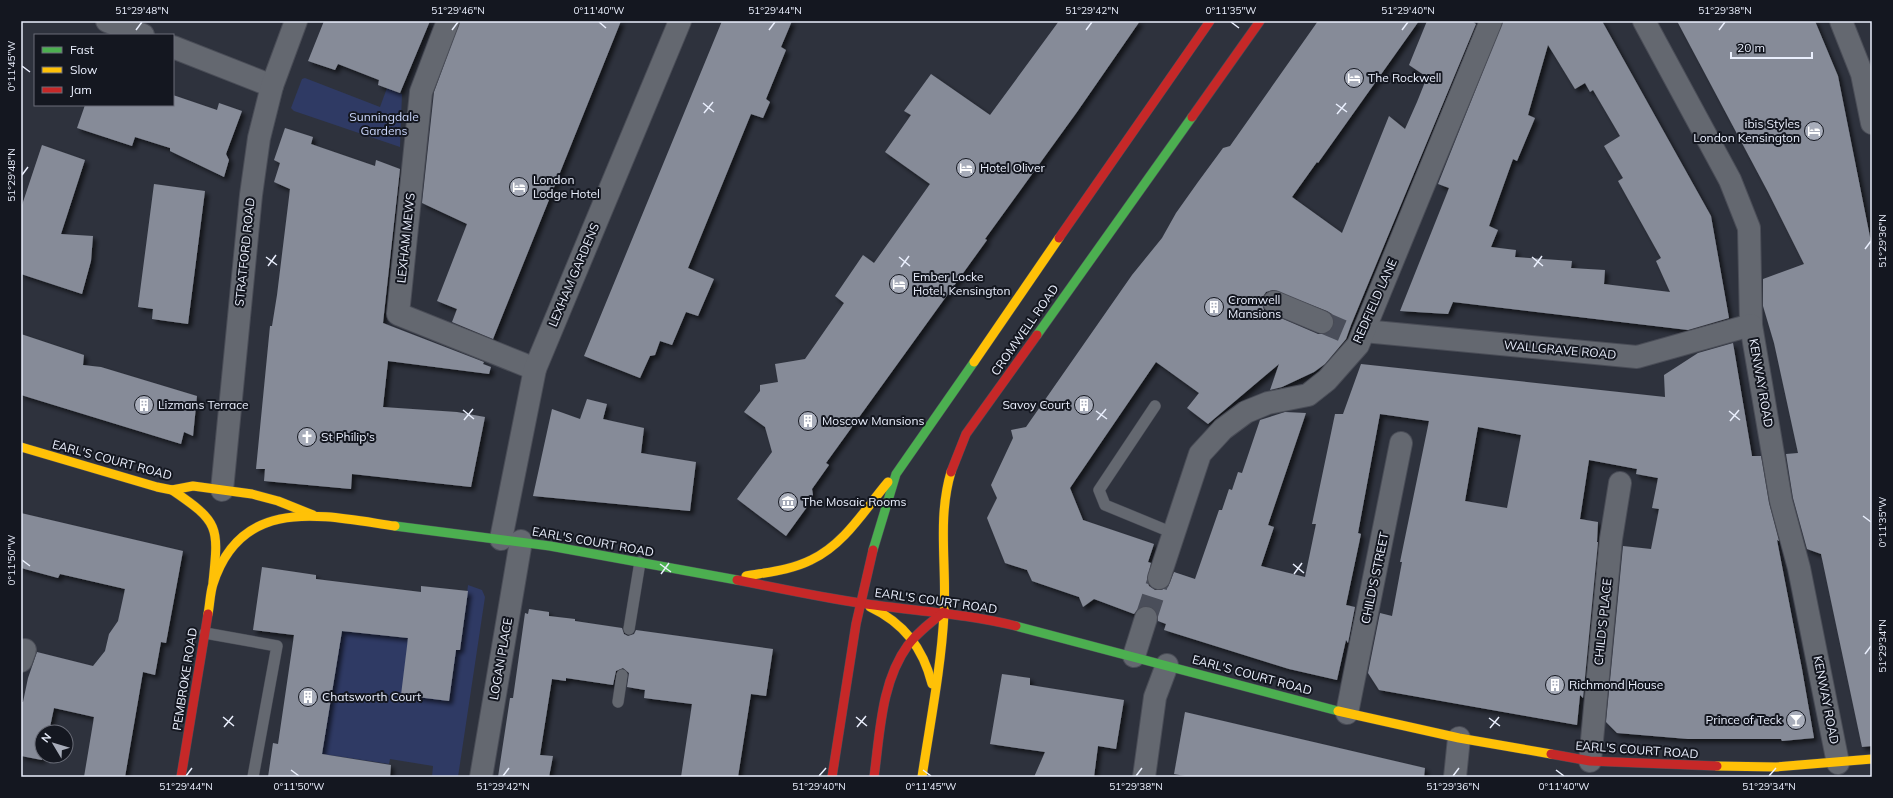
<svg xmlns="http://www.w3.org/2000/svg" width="1893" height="798" font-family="Mulish,sans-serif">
	<defs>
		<filter id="shadow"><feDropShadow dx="3.5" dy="3.5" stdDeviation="2" flood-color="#0009"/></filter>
	</defs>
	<rect width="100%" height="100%" fill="#2e323d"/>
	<g fill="#2f3a64">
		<path d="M305,78L380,107L387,88L402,94L400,147L294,111L291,108L302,79Z"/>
		<path d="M468,585L482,590L485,597L458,777H432L433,766L390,759L389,764L322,754L336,630L420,639V645L460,650Z"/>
	</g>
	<g fill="#868b98" fill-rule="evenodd" filter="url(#shadow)">
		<path d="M324,21H430L400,93L378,85L379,80L338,64L335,70L308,61Z"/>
		<path d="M460,21H621L493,339L452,322L457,309L437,301L467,224L422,203L434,92Z"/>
		<path d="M722,21H792L781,47L786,50L766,99L770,102L763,118L751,114L688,268L714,279L698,316L686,312L672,345L660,341L655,355L650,356L640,378L584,356Z"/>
		<path d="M1059,21H1140L1077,112L985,239L987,240L826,463L829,465L812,489L813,495L805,506L807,507L786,536L737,499L772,452L765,427L744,412L760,391V385L778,382L775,364L805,359L844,303L835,296L863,255L874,263L930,184L885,152L911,115L904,111L931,74L990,115Z"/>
		<path d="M1318,21H1419L1318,163L1317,162L1292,197L1342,233L1389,116L1405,129L1417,102L1427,77L1409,65L1427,21H1472L1476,24L1351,325L1346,339L1325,364L1314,372L1282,387L1270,390L1279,364L1208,424L1187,408L1199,393L1156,362L1070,488L1083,520L1154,544L1148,562L1151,563L1147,580L1149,586L1155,590H1161L1168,587L1174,572L1195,579L1219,510H1222L1229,489L1232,490L1238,472L1242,473L1260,420L1285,412L1306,413L1268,525L1274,527L1261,566L1305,577L1316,524H1312L1335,414H1343L1361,364L1665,397L1664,375L1698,353L1733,343L1752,456H1761L1769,503L1779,541L1777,540L1802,669L1814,738L1782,741L1781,739H1688L1617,733L1606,722L1623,546L1651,549L1659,509L1652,508L1658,478L1636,474L1637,469L1589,460L1580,519L1598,522L1597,542H1598L1583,698L1580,695L1577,725L1379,690L1368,673L1380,613L1392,616L1402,562H1400L1429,421L1380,414L1358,533L1361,534L1346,605L1355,607L1348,643L1346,640L1337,680L1289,669L1164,630L1166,624L1158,621V616L1155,610L1149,606H1143L1138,609L1134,614L1094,599L1083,607L1079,597L1032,581L1027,570L1005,563L987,518L997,498L991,485L1013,438L1011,430L1026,427L1132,275L1162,238L1176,213L1198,182L1223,148L1230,146ZM1273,290L1327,311L1332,314L1334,320L1333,327L1330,332L1324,334H1318L1269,313L1264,310L1262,304V298L1266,292ZM1478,427L1521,435L1507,508L1465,501Z"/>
		<path d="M1503,21H1602L1711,216L1729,318L1688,330L1453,302L1448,314L1400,311L1449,188L1438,184ZM1548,45L1575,89L1585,83L1590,92L1593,90L1620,136L1604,146L1623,178L1618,181L1661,258L1656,261L1670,292L1604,284L1605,270L1571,268L1572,261L1515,257L1516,250L1491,247L1498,230L1489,226L1513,159L1517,161L1535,118L1528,115Z"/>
		<path d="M1677,21H1815L1838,76L1872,247V746L1862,747L1821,554L1807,549L1793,498L1786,454L1798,453L1774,343L1763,306V279L1804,264L1768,192Z"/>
		<path d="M173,95L217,110L219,103L242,111L226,154L229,160L224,177L170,151V148L135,137L132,146L77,128L85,105H173Z"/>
		<path d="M285,128L313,137L311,144L375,166L376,160L400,169L383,323L484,362L483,364L491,367L489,374L388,361L383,407L457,412L485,417L471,487L352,474L351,489L264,481L265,469H256L270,326H272L277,295L290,189L274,182L280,163L274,160Z"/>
		<path d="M42,145L85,160L61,234L93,236L91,261L82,294L21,274V208Z"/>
		<path d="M154,184L205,191L188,324L152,319L153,309L138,307Z"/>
		<path d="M21,334L84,355L83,365L101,367L197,396L193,436L184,432L181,444L21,395Z"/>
		<path d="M587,399L607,404L603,419L644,428L641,453L696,462L690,511L533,496L552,409L580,419Z"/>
		<path d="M21,513L183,551L166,643L161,642L155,675L143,672L125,777H84L94,717L54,708L50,727L47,726L46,732H42V760L21,756V702H23L28,678L37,652L93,666L105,651L109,634L118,621L125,589L60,574L58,578L21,568Z"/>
		<path d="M262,567L316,575V579L421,592V586L468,591L460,650H456L449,701L401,695L408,638L342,631L322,754L391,765L390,777H268L273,743L278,744L294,635L253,630Z"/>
		<path d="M529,609L549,612V616L575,619V621L622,628L624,634L628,636L634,634L636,630L773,649L766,696L751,694L738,777H681L692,704L644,698L645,690L627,687L629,673L623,668L616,671L613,685L566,678V681L552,679L540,755L553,756L549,777H498L510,698H513L525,613L528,614Z"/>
		<path d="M1002,674L1030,678V685L1124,700L1116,749L1098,746L1094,777H1034L1045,752L990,744Z"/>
		<path d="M1185,712L1425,768L1424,777H1191L1174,774Z"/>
	</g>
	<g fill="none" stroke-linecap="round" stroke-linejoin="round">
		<g stroke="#4a4e5a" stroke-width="22" stroke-dasharray="22 11" stroke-linecap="butt">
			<path d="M1322,322L1348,333"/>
			<path d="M1146,618L1159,578"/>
		</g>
		<defs>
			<g id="lane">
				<path d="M1155,406L1099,490L1105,505L1173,533"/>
				<path d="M629,629L640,562"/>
				<path d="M205,633L277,646L253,777"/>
				<path d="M618,702L622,675"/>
			</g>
			<g id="street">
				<path d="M107,21L143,35"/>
				<path d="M448,21L421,92L398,314L535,369"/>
				<path d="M1644,21L1730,180L1749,228L1751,325L1781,501L1799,568L1838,763"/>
				<path d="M1841,21L1862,74L1872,123"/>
				<path d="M173,47L272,86"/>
				<path d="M1274,302L1322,322"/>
				<path d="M1364,331L1637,357L1751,325"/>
				<path d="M222,490L251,195L259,138L272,86L296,21"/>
				<path d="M501,539L535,369L680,21"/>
				<path d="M1159,578L1200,454L1223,429L1246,412L1268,403L1308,395L1327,380L1358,345L1491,21"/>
				<path d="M1134,656L1146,618"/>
				<path d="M21,661L25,650"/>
				<path d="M1347,713L1401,443"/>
				<path d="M1590,761L1611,539L1620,483"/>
				<path d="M481,777L521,541"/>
				<path d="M1144,777L1155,697L1167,665"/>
				<path d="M1455,777L1459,738"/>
			</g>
			<g id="fast">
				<path d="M1037,335L1192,117"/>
				<path d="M395,526L550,546L737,580"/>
				<path d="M873,550L896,474L974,362"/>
				<path d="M1016,626L1338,711"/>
			</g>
			<g id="slow">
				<path d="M974,362L1059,238"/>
				<path d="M21,447L157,487L172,490L193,486L252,494L278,501L313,515"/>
				<path d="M172,490C219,522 219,526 213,582"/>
				<path d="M746,576C768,572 791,570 811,560C845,544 865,509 888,482"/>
				<path d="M870,607C904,623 923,648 932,684"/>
				<path d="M208,614C210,604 210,593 213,584C242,494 324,516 395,526"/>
				<path d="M1338,711L1459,738L1551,754"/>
				<path d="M1717,766L1776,767L1872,759"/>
				<path d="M922,777C930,723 941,669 944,614C947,566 937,519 951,472"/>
			</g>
			<g id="jam">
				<path d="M1192,117L1260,21"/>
				<path d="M1059,238L1210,21"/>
				<path d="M951,472L966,434L1037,335"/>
				<path d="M737,580C778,588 819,597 860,603C912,611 964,613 1016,626"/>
				<path d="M1551,754L1590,761L1717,766"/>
				<path d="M181,777L208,614"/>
				<path d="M832,777L856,624L873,550"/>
				<path d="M874,777C880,733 881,682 908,645C918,632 931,622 944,612"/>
			</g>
		</defs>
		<use href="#lane" stroke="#4a4d57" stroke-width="12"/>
		<use href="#street" stroke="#4a4d57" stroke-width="24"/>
		<use href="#fast" stroke="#4a4d57" stroke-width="10"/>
		<use href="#slow" stroke="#4a4d57" stroke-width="10"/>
		<use href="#jam" stroke="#4a4d57" stroke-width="10"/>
		<use href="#lane" stroke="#646870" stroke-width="11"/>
		<use href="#street" stroke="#646870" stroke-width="22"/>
		<use href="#fast" stroke="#4caf50" stroke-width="9"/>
		<use href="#slow" stroke="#ffc107" stroke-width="9"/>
		<use href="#jam" stroke="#c62828" stroke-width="9"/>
	</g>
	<path fill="none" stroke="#eaeffd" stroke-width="1.5" d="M599,22L606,28M1231,22L1239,28M136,30L142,22M452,30L458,22M769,30L775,22M1086,30L1092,22M1402,30L1408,22M1719,30L1725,22M22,66L30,72M703,103L714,112M1336,104L1347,112M704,113L713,102M1337,114L1346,103M22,175L28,167M1865,249L1871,241M266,257L277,265M899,257L910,266M1532,257L1543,266M268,266L276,255M901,267L909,256M1534,267L1542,256M463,410L474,419M1096,411L1107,419M1729,411L1740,420M464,420L473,409M1097,420L1106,409M1730,421L1739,410M1863,516L1871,522M22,560L30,566M660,564L671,572M1293,564L1304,573M661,574L669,563M1294,574L1302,563M1865,654L1871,646M223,717L234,726M856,717L867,726M1489,718L1500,726M224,727L233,716M857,727L866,716M1490,728L1499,717M291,770L299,776M923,770L931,776M1556,770L1564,776M186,776L192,768M503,776L509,768M819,776L826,768M1136,776L1142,768M1453,776L1459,768M1769,776L1776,768"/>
	<defs>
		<symbol id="hotel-disc" viewBox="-11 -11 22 22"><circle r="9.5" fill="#a8adba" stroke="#141720"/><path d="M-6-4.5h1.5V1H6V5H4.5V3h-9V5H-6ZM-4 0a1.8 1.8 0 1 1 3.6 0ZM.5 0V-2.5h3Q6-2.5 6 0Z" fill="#fff"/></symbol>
		<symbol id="building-disc" viewBox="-11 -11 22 22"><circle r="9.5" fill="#a8adba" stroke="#141720"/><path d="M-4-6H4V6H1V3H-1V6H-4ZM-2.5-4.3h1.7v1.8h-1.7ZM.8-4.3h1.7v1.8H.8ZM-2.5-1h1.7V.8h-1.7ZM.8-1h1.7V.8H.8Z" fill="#fff"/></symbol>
		<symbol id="church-disc" viewBox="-11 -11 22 22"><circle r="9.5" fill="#a8adba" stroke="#141720"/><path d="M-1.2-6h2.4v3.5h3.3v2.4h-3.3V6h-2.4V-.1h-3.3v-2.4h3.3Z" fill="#fff"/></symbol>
		<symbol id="museum-disc" viewBox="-11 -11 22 22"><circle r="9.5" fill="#a8adba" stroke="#141720"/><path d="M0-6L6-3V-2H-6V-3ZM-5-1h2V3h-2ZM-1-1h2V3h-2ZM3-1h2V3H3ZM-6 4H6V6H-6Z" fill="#fff"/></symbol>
		<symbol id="bar-disc" viewBox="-11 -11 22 22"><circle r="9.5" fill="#a8adba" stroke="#141720"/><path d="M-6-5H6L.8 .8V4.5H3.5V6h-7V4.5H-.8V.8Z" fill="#fff"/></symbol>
	</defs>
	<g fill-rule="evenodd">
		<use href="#hotel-disc" x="1343" y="67" width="22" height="22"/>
		<use href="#hotel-disc" x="1803" y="120" width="22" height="22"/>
		<use href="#hotel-disc" x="955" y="157" width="22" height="22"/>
		<use href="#hotel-disc" x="508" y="176" width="22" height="22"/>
		<use href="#hotel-disc" x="888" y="273" width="22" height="22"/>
		<use href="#building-disc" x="1203" y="296" width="22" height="22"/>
		<use href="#building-disc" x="133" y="394" width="22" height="22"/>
		<use href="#building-disc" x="1073" y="394" width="22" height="22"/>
		<use href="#building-disc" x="797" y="410" width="22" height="22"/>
		<use href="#church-disc" x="296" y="426" width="22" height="22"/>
		<use href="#museum-disc" x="777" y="491" width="22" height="22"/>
		<use href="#building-disc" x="1544" y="674" width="22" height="22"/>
		<use href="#building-disc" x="297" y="686" width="22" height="22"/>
		<use href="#bar-disc" x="1785" y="709" width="22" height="22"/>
	</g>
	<g text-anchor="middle" stroke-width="4" stroke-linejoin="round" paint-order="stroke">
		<g font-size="12" fill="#eaeffd" stroke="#141720" text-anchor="start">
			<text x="1368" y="82">The Rockwell</text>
			<text x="1800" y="128" text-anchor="end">ibis Styles<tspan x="1800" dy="14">London Kensington</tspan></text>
			<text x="980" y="172">Hotel Oliver</text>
			<text x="533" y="184">London<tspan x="533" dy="14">Lodge Hotel</tspan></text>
			<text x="913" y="281">Ember Locke<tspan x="913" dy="14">Hotel, Kensington</tspan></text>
			<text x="1228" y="304">Cromwell<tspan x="1228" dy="14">Mansions</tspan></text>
			<text x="158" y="409">Lizmans Terrace</text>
			<text x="1070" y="409" text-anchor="end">Savoy Court</text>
			<text x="822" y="425">Moscow Mansions</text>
			<text x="321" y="441">St Philip's</text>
			<text x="802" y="506">The Mosaic Rooms</text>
			<text x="1569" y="689">Richmond House</text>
			<text x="322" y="701">Chatsworth Court</text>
			<text x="1782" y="724" text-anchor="end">Prince of Teck</text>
		</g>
		<g font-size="12" fill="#cbd7fc" stroke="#141720">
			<text x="384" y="121">Sunningdale<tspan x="384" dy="14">Gardens</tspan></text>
		</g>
		<g font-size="12" fill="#eaeffd" stroke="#141720">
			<text transform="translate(406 238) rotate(-84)" y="4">LEXHAM MEWS</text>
			<text transform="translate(245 252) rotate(-84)" y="4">STRATFORD ROAD</text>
			<text transform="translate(574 275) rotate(-67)" y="4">LEXHAM GARDENS</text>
			<text transform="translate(1375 301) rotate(-66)" y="4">REDFIELD LANE</text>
			<text transform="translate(1025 330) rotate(-55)" y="4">CROMWELL ROAD</text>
			<text transform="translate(1560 350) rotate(5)" y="4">WALLGRAVE ROAD</text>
			<text transform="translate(1761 383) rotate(80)" y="4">KENWAY ROAD</text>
			<text transform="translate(112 460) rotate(15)" y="4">EARL'S COURT ROAD</text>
			<text transform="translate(593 542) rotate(10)" y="4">EARL'S COURT ROAD</text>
			<text transform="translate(1375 578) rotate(-78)" y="4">CHILD'S STREET</text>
			<text transform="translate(936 601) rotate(8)" y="4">EARL'S COURT ROAD</text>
			<text transform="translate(1603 622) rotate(-84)" y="4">CHILD'S PLACE</text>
			<text transform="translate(501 659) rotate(-80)" y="4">LOGAN PLACE</text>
			<text transform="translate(1252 675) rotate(15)" y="4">EARL'S COURT ROAD</text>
			<text transform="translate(185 679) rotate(-81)" y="4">PEMBROKE ROAD</text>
			<text transform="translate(1826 700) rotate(79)" y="4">KENWAY ROAD</text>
			<text transform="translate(1637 750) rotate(4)" y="4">EARL'S COURT ROAD</text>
		</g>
	</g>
	<rect width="1893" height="798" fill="none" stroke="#141720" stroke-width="44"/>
	<rect x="34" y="34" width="140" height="72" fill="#141720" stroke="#6a6d78"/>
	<rect x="42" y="47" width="20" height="6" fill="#4caf50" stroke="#6a6d78"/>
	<text x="70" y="54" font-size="12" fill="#eaeffd">Fast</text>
	<rect x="42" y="67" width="20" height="6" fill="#ffc107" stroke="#6a6d78"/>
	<text x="70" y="74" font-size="12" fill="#eaeffd">Slow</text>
	<rect x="42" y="87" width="20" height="6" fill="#c62828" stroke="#6a6d78"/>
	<text x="70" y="94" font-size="12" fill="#eaeffd">Jam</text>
	<g transform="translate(54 744) rotate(308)"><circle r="19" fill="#141720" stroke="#6a6d78"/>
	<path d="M0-3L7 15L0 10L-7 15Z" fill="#a8adba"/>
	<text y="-6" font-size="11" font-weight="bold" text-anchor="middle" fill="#eaeffd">N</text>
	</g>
	<path d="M1731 52v6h81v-6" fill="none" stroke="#eaeffd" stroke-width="2"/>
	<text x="1737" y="52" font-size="12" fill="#eaeffd" stroke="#141720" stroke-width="3" paint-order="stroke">20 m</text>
	<rect x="22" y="22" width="1849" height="754" fill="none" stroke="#eaeffd" stroke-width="1.5"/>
	<g font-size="10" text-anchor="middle" fill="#eaeffd">
		<text x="142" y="14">51°29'48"N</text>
		<text x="458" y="14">51°29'46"N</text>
		<text x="599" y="14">0°11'40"W</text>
		<text x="775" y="14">51°29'44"N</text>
		<text x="1092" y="14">51°29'42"N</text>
		<text x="1231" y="14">0°11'35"W</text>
		<text x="1408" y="14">51°29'40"N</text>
		<text x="1725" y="14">51°29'38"N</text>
		<text transform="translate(11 66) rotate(-90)" y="4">0°11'45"W</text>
		<text transform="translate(11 175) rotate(-90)" y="4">51°29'48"N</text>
		<text transform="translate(1882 241) rotate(-90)" y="4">51°29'36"N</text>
		<text transform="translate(1882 522) rotate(-90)" y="4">0°11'35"W</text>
		<text transform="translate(11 560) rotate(-90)" y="4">0°11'50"W</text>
		<text transform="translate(1882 646) rotate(-90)" y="4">51°29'34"N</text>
		<text x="186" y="790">51°29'44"N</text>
		<text x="299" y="790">0°11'50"W</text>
		<text x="503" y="790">51°29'42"N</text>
		<text x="819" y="790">51°29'40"N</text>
		<text x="931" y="790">0°11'45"W</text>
		<text x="1136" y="790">51°29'38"N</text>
		<text x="1453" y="790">51°29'36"N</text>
		<text x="1564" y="790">0°11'40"W</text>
		<text x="1769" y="790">51°29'34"N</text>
	</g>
</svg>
